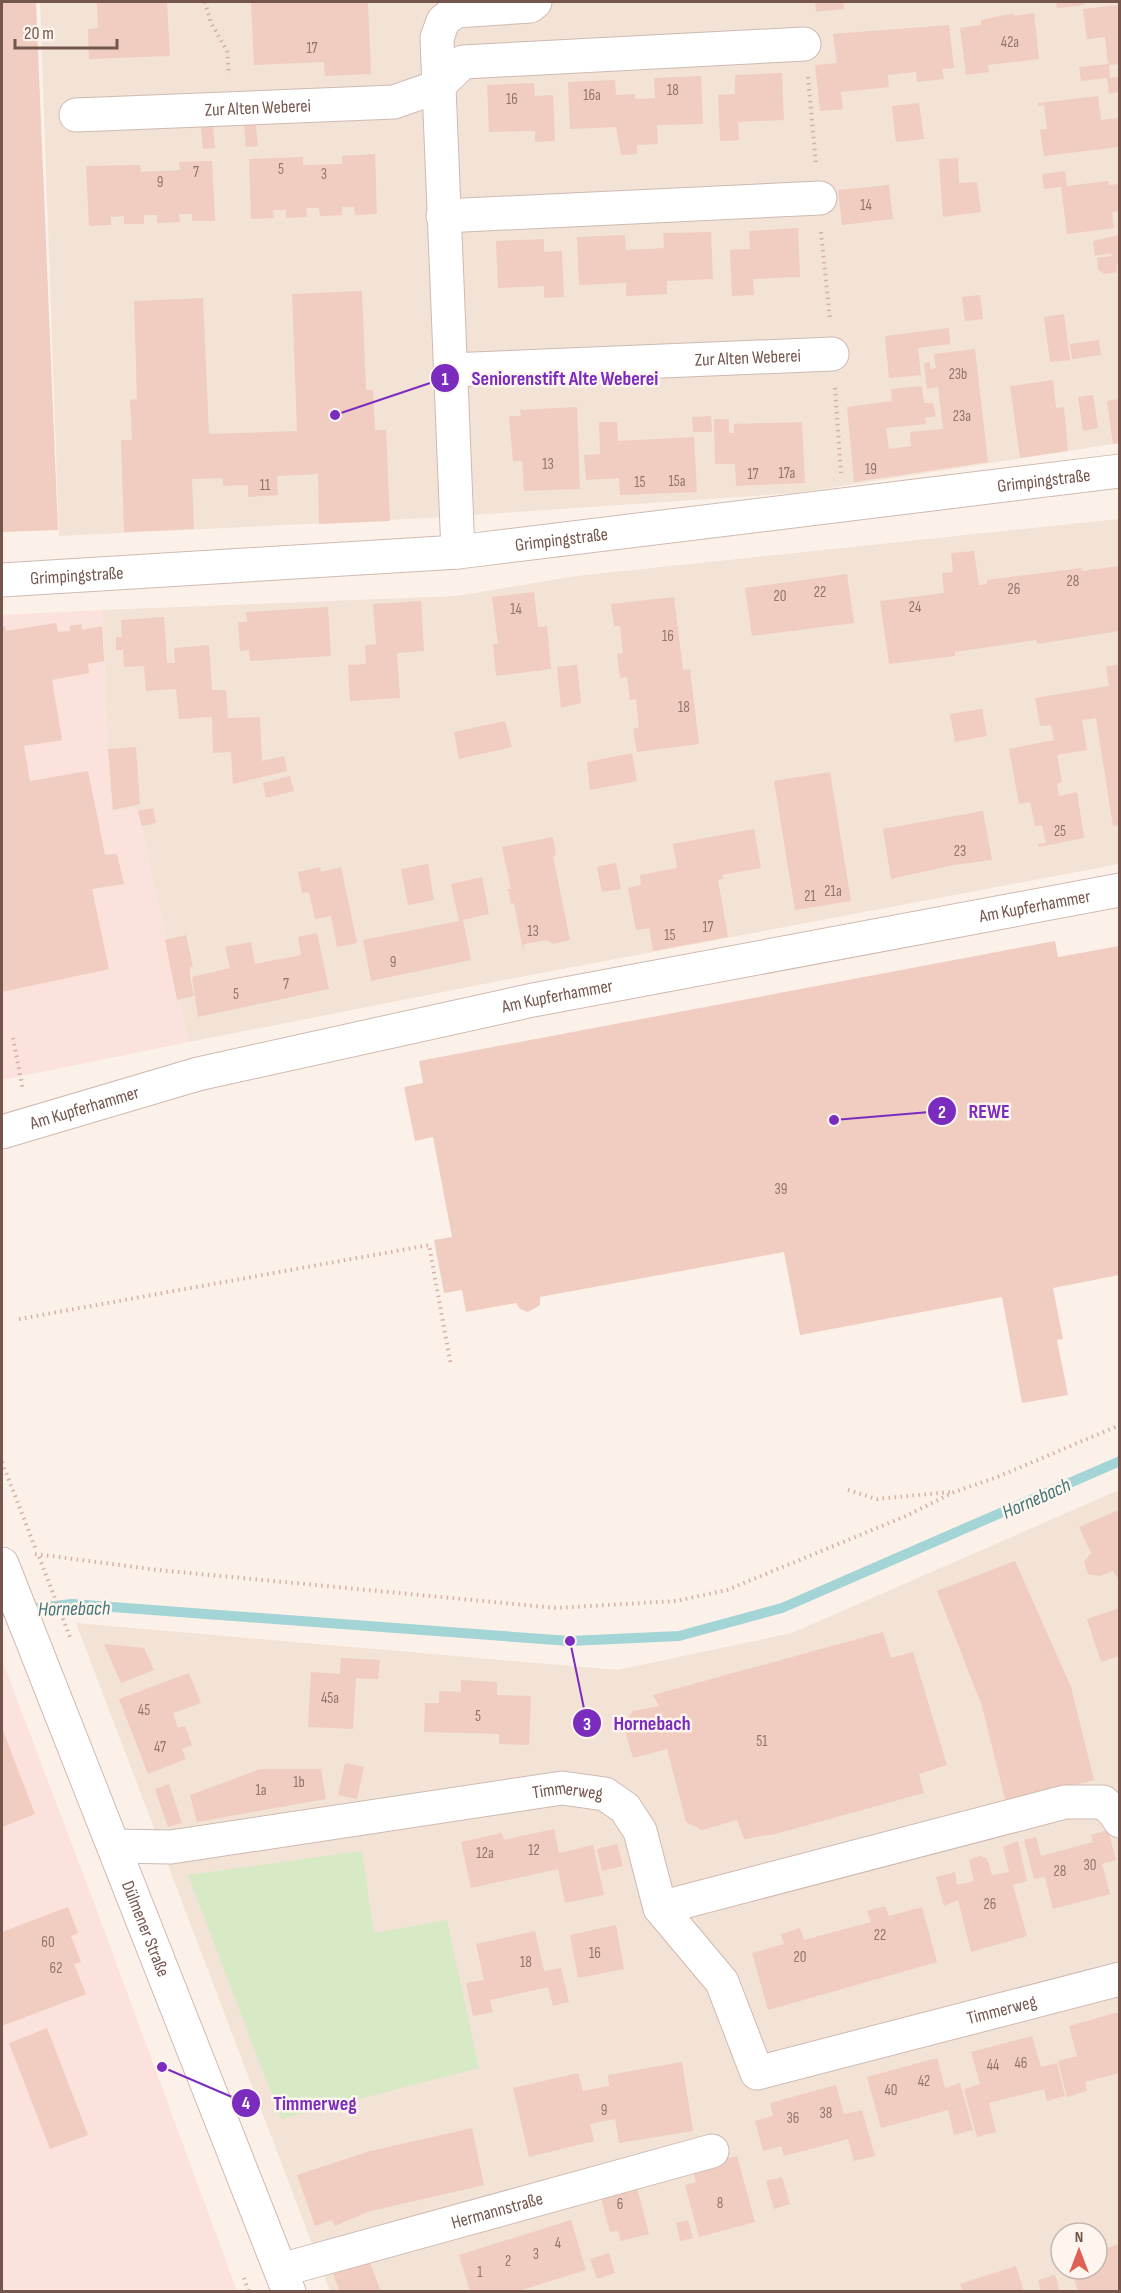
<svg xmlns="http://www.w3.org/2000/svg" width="1121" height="2293" font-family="'Sofia Sans Condensed',sans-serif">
	<rect width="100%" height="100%" fill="#fbf1e8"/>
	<g fill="#f3e2d6" fill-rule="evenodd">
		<path d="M40,2H1119V443L796,493L428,518L59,536Z"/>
		<path d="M1119,519V864L504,980L189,1042L137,808L111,813L102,610L457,596L576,576Z"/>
		<path d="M1119,1490V2291H330L76,1623L617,1670L792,1633ZM1061,2233H1097V2269H1061Z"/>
	</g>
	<g fill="#fbe2dc">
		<path d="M102,610L111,812L137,807L189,1042L2,1080V615Z"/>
		<path d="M2,1660L90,1892L237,2291H2Z"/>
	</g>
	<path fill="#d8e9c6" d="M362,1851L374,1933L447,1920L479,2068L281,2119L188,1875Z"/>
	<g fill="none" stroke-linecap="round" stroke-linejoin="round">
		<path stroke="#a3d4d6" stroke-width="10" d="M2,1612L72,1604L570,1641L679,1636L782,1608L1120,1461"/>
	</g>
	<g fill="#f0cdc0">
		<path d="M2,2H36L58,530L2,532Z"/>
		<path d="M97,2H167L170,56L89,59L88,29L98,28Z"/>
		<path d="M251,2H368L371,74L325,76L324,62L254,65Z"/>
		<path d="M815,2H843L844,9L816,12Z"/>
		<path d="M1056,2H1084L1085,5L1057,8Z"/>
		<path d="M1119,5V64L1109,65L1110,78L1119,77V92L1109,94L1107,78L1081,81L1079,67L1108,64L1105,37L1087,39L1083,9Z"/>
		<path d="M1014,13V16L1034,13L1039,59L988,65L989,72L966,75L960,28L981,25V20Z"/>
		<path d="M949,25L954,68L942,69L944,79L917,82L916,72L888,75L889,87L841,92L843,109L820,111L815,65L837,63L833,34Z"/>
		<path d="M782,73L784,120L738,122L739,140L720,141L718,95L735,94V75Z"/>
		<path d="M701,76L703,124L657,125L658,144L637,145V154L621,155L616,127L570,129L568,82L615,80L616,95L635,94V99L655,98L654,78Z"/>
		<path d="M534,83L535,96L553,95L555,141L535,142V131L489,132L487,85Z"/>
		<path d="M1098,96L1101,120L1119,118V147L1044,156L1040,130L1047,129L1044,105L1038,106V103Z"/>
		<path d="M919,103L924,139L896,142L892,106Z"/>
		<path d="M244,125H256L258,146L246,147Z"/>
		<path d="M213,126L215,148L203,149L201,127Z"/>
		<path d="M375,154L377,214L355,215L354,207H342V215L320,216L319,208H306L307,217L286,218V210H273L274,218L251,219L249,159L303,157V165L342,164V156Z"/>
		<path d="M958,158L959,183L977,182L981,212L943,217L939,159Z"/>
		<path d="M212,161L215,221H192V214H179L180,222L157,223V215H144V224H124V216L111,217V225L89,226L86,166L140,165L141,172L180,170L179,162Z"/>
		<path d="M1065,171L1067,186L1108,181L1109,185L1119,184V211L1112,212L1114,228L1067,234L1061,187L1044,189L1042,174Z"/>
		<path d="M889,185L893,219L842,225L838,190Z"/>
		<path d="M798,228L800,277L753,279L754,295L732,296L730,250L750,249L749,231Z"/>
		<path d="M711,232L713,279L667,281V294L626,296V283L579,285L577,237L625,235L626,250L646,249L664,248L663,233Z"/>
		<path d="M1119,235V264L1116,265L1117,272L1105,274L1098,270L1097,258L1112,256L1111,253L1095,256L1093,241Z"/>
		<path d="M544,239V252L562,251L564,297L544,298V286L498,288L496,241Z"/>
		<path d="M362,291L366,390H373L375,430H386L390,521L319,524L318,474L277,476L278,495L248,497V485L223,486V478L192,479L194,529L124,532L121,440H132L130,400L137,399L134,301L203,298L209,434L297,431L292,294Z"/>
		<path d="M980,295L983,319L965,321L962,297Z"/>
		<path d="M1064,314L1070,360L1050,362L1044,317Z"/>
		<path d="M949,328L950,344L918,348L921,375L889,378L885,336Z"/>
		<path d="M1099,340L1101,355L1072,359L1070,344Z"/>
		<path d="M975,349L988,462L854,482L847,407L892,401L891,389L922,386L924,403H933L936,416L925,418L926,424L886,428L889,449L911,446L910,432L943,429L938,387L927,389L924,363L930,362V369L936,368L934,354Z"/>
		<path d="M1053,380L1056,408L1064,407L1068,451L1020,458L1010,386Z"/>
		<path d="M1093,395L1098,428L1083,431L1078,397Z"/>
		<path d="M1119,399V443L1113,444L1107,401Z"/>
		<path d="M577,407L580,489L524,491L522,461H513L509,416H521L520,410Z"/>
		<path d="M711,416L712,432H693L692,417Z"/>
		<path d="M714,419H729V433H734V424L802,422L805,483L736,486L735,464H715Z"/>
		<path d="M599,422H617L618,441L694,437L697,492L620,495L619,478L586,480L584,455L600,454Z"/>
		<path d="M974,551L979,585L987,584V580L1082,568V571L1119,566V631L1037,644L1036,640L955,652V656L889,664L880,601L944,593L942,573L953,572L951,553Z"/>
		<path d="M847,574L854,623L752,636L745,588Z"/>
		<path d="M534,592L538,627L547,626L551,669L496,676L493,644H498L492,597Z"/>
		<path d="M674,597L683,670L690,669L699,744L637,752L633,729L639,727L636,699L630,700L627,677L620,678L617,654L623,653L620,626H614L611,604Z"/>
		<path d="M421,601L424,651L397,653L400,698L350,701L348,665L366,664L365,645L376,644L373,604Z"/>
		<path d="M328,607L331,656L250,661L249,650L240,651L238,622H247L246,612Z"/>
		<path d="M164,617L167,663H175L174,648L209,645L212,690H226L228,718L260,717L262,761L284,756L287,771L233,784L231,752L213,753L212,717L179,719L176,689L146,691L144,666L124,667L123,650H116V637H122L121,620Z"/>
		<path d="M56,623L58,632L70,631V626L81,624L82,630L102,626L104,661L88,664L89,673L52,680L62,740L24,746L30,781L88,771L105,855L117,854L124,884L92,889L109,969L2,992V627L5,626L6,631Z"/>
		<path d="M1119,664V825L1113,826L1096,718L1082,720L1087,750L1057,755L1062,782L1057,784L1059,796L1077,792L1084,838L1039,847L1038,844L1046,843L1042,825L1035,826L1030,802L1019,804L1009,749L1054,740L1051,725L1040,726L1035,698L1109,686L1106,667Z"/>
		<path d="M577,665L581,703L561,708L557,667Z"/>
		<path d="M982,709L987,736L955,742L950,714Z"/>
		<path d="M505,721L512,747L459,759L454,732Z"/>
		<path d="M136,747L140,804L113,810L108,749Z"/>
		<path d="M632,753L637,781L590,790L587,762Z"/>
		<path d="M830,772L851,901L795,910L774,781Z"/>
		<path d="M290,776L294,791L266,798L263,783Z"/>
		<path d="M153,808L156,823L142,826L138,811Z"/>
		<path d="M983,811L992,860L953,865L891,879L883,829Z"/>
		<path d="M754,829L761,868L722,875L723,879L718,880L728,937L653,951L649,928L636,930L628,888L641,885L640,875L677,868L673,844Z"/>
		<path d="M553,837L556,855L553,856L570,940L553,944L547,940L524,944L523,950L514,903L511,904L508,889H511L502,847Z"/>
		<path d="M616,863L621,889L602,892L597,867Z"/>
		<path d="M428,864L434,900L408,905L401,869Z"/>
		<path d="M320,867L321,872L341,867L357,943L337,947L331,916L315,919L309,892L302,893L298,872Z"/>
		<path d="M482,877L489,914L463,920L471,960L371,981L363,940L459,921L451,884Z"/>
		<path d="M317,933L329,989L198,1017L192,977L230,968L225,947L251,942L255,964L301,955L298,937Z"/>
		<path d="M186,935L193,967H190V977L194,996L177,1000L165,940Z"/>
		<path d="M1055,941L1058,957L1119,946V1275L1053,1288L1063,1339L1057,1340L1068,1395L1022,1403L1002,1297L800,1335L784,1252L540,1297V1305L528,1312L520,1309L516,1303L466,1312L462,1290L444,1293L434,1240L452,1237L433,1137L415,1141L404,1087L423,1083L419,1061Z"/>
		<path d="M1119,1510V1580L1113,1571L1100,1576L1088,1574L1084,1562L1091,1553L1079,1527Z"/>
		<path d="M1015,1561L1071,1687L1094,1780L1006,1803L982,1706L937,1591Z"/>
		<path d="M1119,1608V1656L1101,1662L1087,1619Z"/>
		<path d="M883,1632L891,1658L913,1652L947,1765L919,1774L924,1793L775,1834L744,1839L737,1820L702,1830L686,1822L667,1749L633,1758L623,1725L633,1711L659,1706L653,1695Z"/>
		<path d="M104,1644L144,1648L154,1670L121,1683Z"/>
		<path d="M341,1658L380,1660L378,1679L356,1678L353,1729L308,1727L311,1672L340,1674Z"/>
		<path d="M189,1673L201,1703L173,1713L178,1728L185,1726L192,1745L182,1749L186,1759L148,1774L119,1699Z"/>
		<path d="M461,1680L497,1682V1695L531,1696L529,1745L499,1744V1734L424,1732L425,1703H439V1691L461,1692Z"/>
		<path d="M2,1728L35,1814L2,1827Z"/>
		<path d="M345,1763L364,1767L357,1799L338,1795Z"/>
		<path d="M261,1769H321L326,1799L197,1822L190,1795Z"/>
		<path d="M169,1784L182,1823L168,1827L155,1789Z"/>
		<path d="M554,1829L559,1853L593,1845L604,1895L565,1903L558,1869L471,1888L461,1842L502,1833L504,1840Z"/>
		<path d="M1108,1830L1116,1860L1102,1864L1110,1894L1053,1909L1045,1877L1034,1879L1024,1840L1036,1837L1041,1856L1093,1842L1091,1835Z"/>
		<path d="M1018,1841L1027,1881L1013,1885L1027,1936L971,1952L958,1900L944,1906L936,1877L955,1872L957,1885L974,1881L969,1860L979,1856L987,1858L992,1875L1009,1872L1003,1847Z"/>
		<path d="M617,1844L623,1866L602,1871L597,1849Z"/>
		<path d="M885,1906L889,1916L922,1907L937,1962L768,2010L752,1953L784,1944L781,1934L800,1928L804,1940L871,1922L867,1911Z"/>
		<path d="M68,1907L78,1933L71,1936L81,1962L74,1964L86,1994L2,2026V1932Z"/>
		<path d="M616,1925L624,1969L578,1978L570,1935Z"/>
		<path d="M535,1931L544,1971L561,1968L569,2002L553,2006L548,1987L490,2000L493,2012L473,2016L466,1983L484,1980L476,1944Z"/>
		<path d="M1119,2012V2073L1085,2082L1087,2091L1067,2097L1058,2061L1077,2056L1069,2026Z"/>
		<path d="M47,2028L88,2135L50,2149L9,2043Z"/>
		<path d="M1032,2036L1041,2067L1057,2063L1065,2096L1047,2101L1044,2089L989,2103L996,2132L977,2137L964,2089L980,2084L971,2052Z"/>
		<path d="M937,2058L945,2088L960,2083L973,2130L954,2135L948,2110L881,2128L867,2077Z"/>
		<path d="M682,2062L693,2131L619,2143L615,2119L590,2124L594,2141L529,2157L513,2088L578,2073L583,2091L609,2086L608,2075Z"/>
		<path d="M836,2085L844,2114L862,2110L875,2156L854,2161L848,2139L784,2156L781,2146L763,2151L755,2121L773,2116L770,2103Z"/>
		<path d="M472,2128L484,2185L367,2212L335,2226L332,2220L315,2226L297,2175L370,2151Z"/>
		<path d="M737,2156L755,2222L699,2237L685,2185L696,2182L692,2168Z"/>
		<path d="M782,2177L790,2204L774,2209L766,2181Z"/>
		<path d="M636,2184L649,2234L621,2241L618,2231L610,2232L600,2194Z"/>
		<path d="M571,2220L586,2270L515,2292H470L459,2255Z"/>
		<path d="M688,2220L693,2238L680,2241L676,2223Z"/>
		<path d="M1119,2244V2292H1078L1071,2269H1097V2251Z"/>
		<path d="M609,2253L615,2273L597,2279L590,2259Z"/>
		<path d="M369,2260L381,2292H340L333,2274Z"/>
		<path d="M1016,2266L1024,2292H963L960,2284Z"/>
		<path d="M1055,2275L1060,2292H1041L1038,2280Z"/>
	</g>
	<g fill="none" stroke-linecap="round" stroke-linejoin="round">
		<defs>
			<g id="minor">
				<path id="s1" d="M76,115L394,102L437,87L463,62L804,44"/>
				<path d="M443,216L820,198"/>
				<path id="s2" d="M450,370L832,354"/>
				<path d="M458,552L437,38L443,21L456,11L530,6L535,2"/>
				<path id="s3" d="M2,580L458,552L1120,471"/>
				<path id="s4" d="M2,1132L198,1074L533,1000L1120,890"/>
				<path id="s5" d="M114,1846L171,1847L562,1788L605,1794L625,1808L640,1831L660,1908L722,1982L757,2073L1120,1979"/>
				<path d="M660,1908L1065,1802H1103L1114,1812L1120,1821"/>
				<path id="s6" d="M281,2270L712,2151"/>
			</g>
			<g id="tertiary">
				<path id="s7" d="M2,1564L289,2292"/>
			</g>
		</defs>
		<use href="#minor" stroke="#cfbab1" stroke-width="35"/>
		<use href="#tertiary" stroke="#cfbab1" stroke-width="35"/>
		<g stroke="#d5b1a3" stroke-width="4" stroke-dasharray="1.5 4.5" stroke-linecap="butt">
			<path d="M205,2L211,23L227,51L229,75"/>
			<path d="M808,77L816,165"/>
			<path d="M821,232L830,320"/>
			<path d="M835,388L841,473"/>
			<path d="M13,1038L23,1090"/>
			<path d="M19,1319L429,1245L451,1366"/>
			<path d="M2,1462L36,1550"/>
			<path d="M848,1490L877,1499L950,1492"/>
			<path d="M35,1554L158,1570L556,1608L676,1601L727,1590L906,1516L954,1492L995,1478L1120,1425"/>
			<path d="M39,1557L70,1637"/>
			<path d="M244,2278L249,2292"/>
		</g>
		<use href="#minor" stroke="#fff" stroke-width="33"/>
		<use href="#tertiary" stroke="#fff" stroke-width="33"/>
	</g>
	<g text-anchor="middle" stroke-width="5" stroke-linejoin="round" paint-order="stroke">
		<g font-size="15" fill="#93746a">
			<text x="1010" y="47">42a</text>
			<text x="312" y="53">17</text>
			<text x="673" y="95">18</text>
			<text x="592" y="100">16a</text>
			<text x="512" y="104">16</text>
			<text x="281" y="174">5</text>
			<text x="196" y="177">7</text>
			<text x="324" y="179">3</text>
			<text x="160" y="187">9</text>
			<text x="866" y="210">14</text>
			<text x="958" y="379">23b</text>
			<text x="962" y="421">23a</text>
			<text x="548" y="469">13</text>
			<text x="871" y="474">19</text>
			<text x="787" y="478">17a</text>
			<text x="753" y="479">17</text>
			<text x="677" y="486">15a</text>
			<text x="640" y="487">15</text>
			<text x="265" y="490">11</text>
			<text x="1073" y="586">28</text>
			<text x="1014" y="594">26</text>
			<text x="820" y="597">22</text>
			<text x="780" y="601">20</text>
			<text x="915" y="612">24</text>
			<text x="516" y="614">14</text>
			<text x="668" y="641">16</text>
			<text x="684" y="712">18</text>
			<text x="1060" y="836">25</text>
			<text x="960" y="856">23</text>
			<text x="833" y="896">21a</text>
			<text x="810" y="901">21</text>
			<text x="708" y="932">17</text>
			<text x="533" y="936">13</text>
			<text x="670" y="940">15</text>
			<text x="393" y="967">9</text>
			<text x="286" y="989">7</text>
			<text x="236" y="999">5</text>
			<text x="781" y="1194">39</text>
			<text x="330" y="1703">45a</text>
			<text x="144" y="1715">45</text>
			<text x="478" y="1721">5</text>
			<text x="762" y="1746">51</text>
			<text x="160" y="1752">47</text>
			<text x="299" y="1787">1b</text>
			<text x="261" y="1795">1a</text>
			<text x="534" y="1855">12</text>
			<text x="485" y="1858">12a</text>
			<text x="1090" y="1870">30</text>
			<text x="1060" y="1876">28</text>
			<text x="990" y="1909">26</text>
			<text x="880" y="1940">22</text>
			<text x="48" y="1947">60</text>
			<text x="595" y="1958">16</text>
			<text x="800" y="1962">20</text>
			<text x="526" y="1967">18</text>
			<text x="56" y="1973">62</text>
			<text x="1021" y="2068">46</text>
			<text x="993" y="2070">44</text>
			<text x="924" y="2086">42</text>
			<text x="891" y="2095">40</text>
			<text x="604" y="2115">9</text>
			<text x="826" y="2118">38</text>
			<text x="793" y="2123">36</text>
			<text x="720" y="2208">8</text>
			<text x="620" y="2209">6</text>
			<text x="558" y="2248">4</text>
			<text x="536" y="2259">3</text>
			<text x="508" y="2266">2</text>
			<text x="480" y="2277">1</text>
		</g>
		<g font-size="18" fill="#74564d" stroke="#fef6ee">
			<text dy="6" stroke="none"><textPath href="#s1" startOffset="182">Zur Alten Weberei</textPath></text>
			<text dy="6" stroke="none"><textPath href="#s2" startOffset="298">Zur Alten Weberei</textPath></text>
			<text dy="6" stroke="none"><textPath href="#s3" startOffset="1047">Grimpingstraße</textPath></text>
			<text dy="6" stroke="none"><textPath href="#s3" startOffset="561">Grimpingstraße</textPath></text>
			<text dy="6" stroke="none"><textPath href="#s3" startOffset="75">Grimpingstraße</textPath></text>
			<text dy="6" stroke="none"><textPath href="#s4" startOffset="1058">Am Kupferhammer</textPath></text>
			<text dy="6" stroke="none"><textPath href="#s4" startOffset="572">Am Kupferhammer</textPath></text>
			<text dy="6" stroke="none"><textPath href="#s4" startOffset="86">Am Kupferhammer</textPath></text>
			<text dy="6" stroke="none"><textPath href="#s5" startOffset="458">Timmerweg</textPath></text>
			<text dy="6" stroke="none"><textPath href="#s7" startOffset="392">Dülmener Straße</textPath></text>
			<text dy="6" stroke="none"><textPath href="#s5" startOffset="1074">Timmerweg</textPath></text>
			<text dy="6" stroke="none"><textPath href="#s6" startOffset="224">Hermannstraße</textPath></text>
		</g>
		<g font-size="20" font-style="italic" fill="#417678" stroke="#fef6ee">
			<text transform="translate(1036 1498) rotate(-24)" y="7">Hornebach</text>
			<text transform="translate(74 1608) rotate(-1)" y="7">Hornebach</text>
		</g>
	</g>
	<path fill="none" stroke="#7b2cbf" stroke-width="2" d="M335 415L445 378M834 1120L942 1111M570 1641L587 1723M162 2067L246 2103"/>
	<g fill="#7b2cbf" stroke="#fef6ee" stroke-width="2">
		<circle cx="335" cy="415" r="6"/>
		<circle cx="834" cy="1120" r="6"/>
		<circle cx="570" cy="1641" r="6"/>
		<circle cx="162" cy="2067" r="6"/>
		<circle cx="445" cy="378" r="15"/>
		<circle cx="942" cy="1111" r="15"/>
		<circle cx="587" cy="1723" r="15"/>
		<circle cx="246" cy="2103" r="15"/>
	</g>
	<g font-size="18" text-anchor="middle" font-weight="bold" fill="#fff">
		<text x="445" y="385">1</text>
		<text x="942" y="1118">2</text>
		<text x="587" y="1730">3</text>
		<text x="246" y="2109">4</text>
	</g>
	<g font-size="20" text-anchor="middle" font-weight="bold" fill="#7b2cbf" stroke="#fef6ee" stroke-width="5" stroke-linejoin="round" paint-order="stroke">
		<text x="565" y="385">Seniorenstift Alte Weberei</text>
		<text x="989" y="1118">REWE</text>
		<text x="652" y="1730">Hornebach</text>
		<text x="315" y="2110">Timmerweg</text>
	</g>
	<rect width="1121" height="2293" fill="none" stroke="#74564d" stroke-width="6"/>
	<g transform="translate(1079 2251)"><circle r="28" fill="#fef6ee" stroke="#c7b6ae" stroke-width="1.5"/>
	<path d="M0-4.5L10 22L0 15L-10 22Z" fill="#df6153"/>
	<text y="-9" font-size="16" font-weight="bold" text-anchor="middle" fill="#74564d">N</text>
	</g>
	<path d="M15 39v9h102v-9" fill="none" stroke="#74564d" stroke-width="3"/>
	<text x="24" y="39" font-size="18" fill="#74564d" stroke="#fef6ee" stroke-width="4.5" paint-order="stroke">20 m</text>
</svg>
